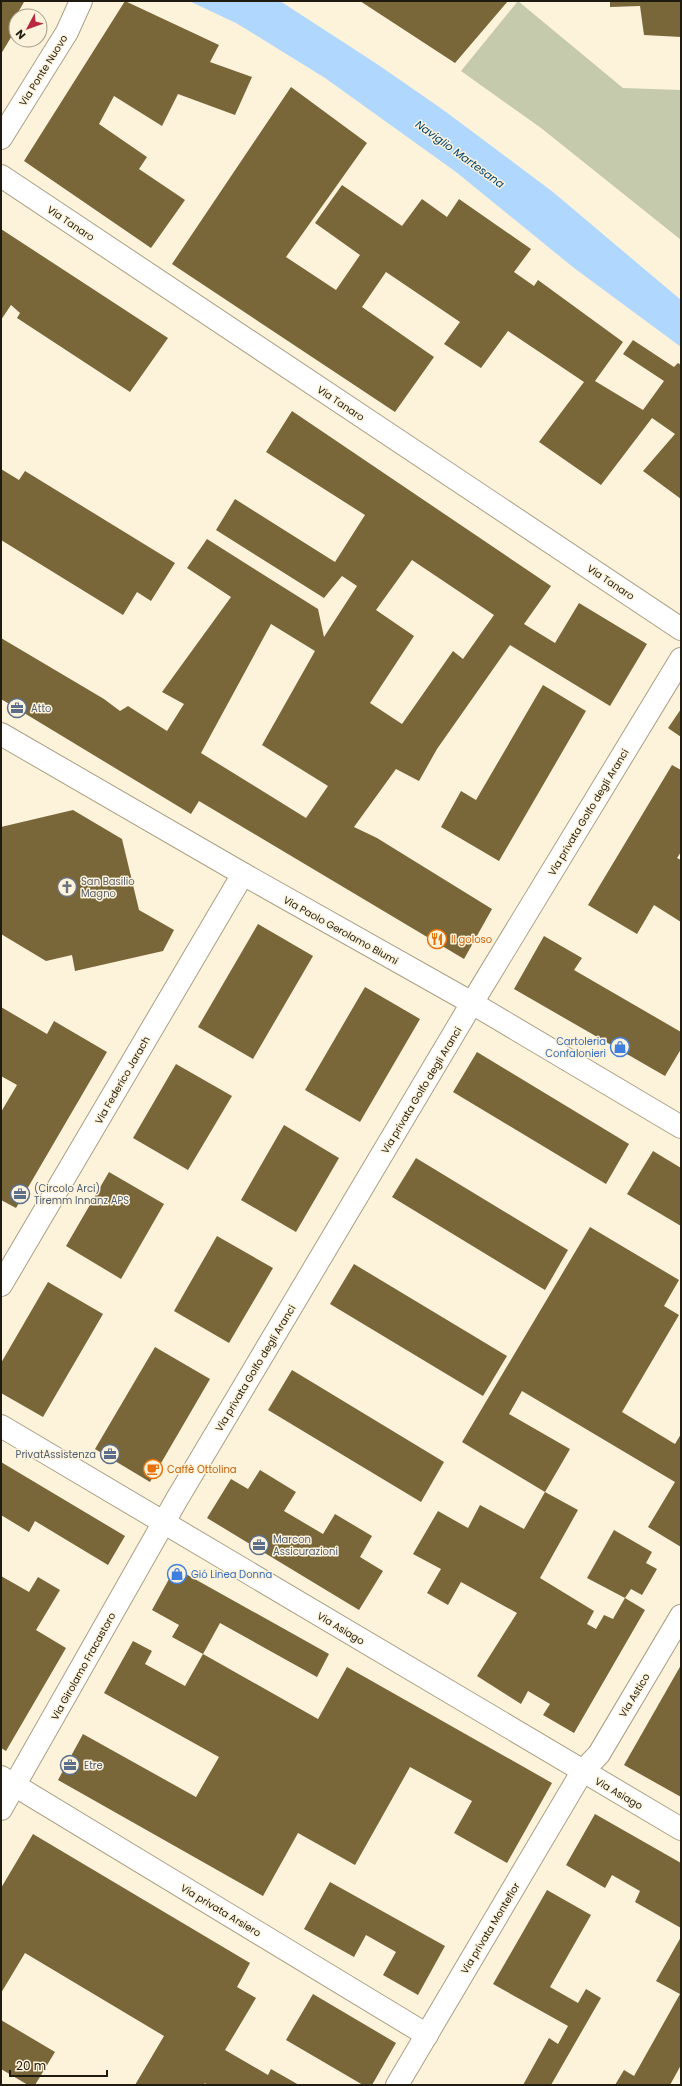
<svg xmlns="http://www.w3.org/2000/svg" width="682" height="2086" font-family="Poppins,sans-serif">
	<rect width="100%" height="100%" fill="#fdf3db"/>
	<path fill="#c5caad" d="M518,1L623,88L681,90V240L541,128L461,71Z"/>
	<path fill="#b0d8fe" d="M189,1H280L377,64L442,109L553,192L681,300V347L574,268L456,172L325,78L236,23Z"/>
	<g fill="#796639" fill-rule="evenodd">
		<path d="M1,1L24,2L16,16V29L1,54Z"/>
		<path d="M125,1L219,45L210,62L252,77L235,115L178,94L162,126L114,96L99,124L147,157L139,169L185,200L151,248L24,161Z"/>
		<path d="M360,1H508L455,63Z"/>
		<path d="M610,1H681V37L644,35L640,6L610,7Z"/>
		<path d="M291,87L367,143L286,257L336,290L360,255L315,223L342,185L402,226L422,199L447,217L459,199L531,249L514,272L534,286L538,280L623,342L595,381L643,410L664,381L623,354L633,340L674,367L678,363L681,365V499L643,471L675,434L652,418L601,485L539,442L584,382L508,331L481,368L444,344L460,322L386,272L362,307L434,357L395,412L172,264Z"/>
		<path d="M1,229L168,338L130,392L17,318L20,313L11,305L1,320Z"/>
		<path d="M292,411L551,586L524,624L555,643L579,603L647,644L610,706L510,645L437,749L419,781L396,769L354,827L377,838L492,909L464,959L199,801L191,814L1,699V638L104,699L120,711L128,706L167,731L184,704L162,692L231,597L187,568L207,539L318,609L324,637L357,586L342,576L324,598L216,530L235,499L335,562L365,515L266,452ZM412,560L494,615L463,659L453,651L402,724L370,703L414,636L376,610ZM271,624L315,651L262,745L328,786L306,818L201,753Z"/>
		<path d="M1,469L19,480L25,471L175,563L151,601L137,592L123,615L1,540Z"/>
		<path d="M543,685L586,711L499,861L441,827L461,791L476,800Z"/>
		<path d="M681,709V737L668,728Z"/>
		<path d="M672,765L681,770V852L677,858L681,860V922L654,905L637,934L588,905Z"/>
		<path d="M73,810L122,839L139,910L174,930L163,951L75,971L72,955L46,961L1,934V827Z"/>
		<path d="M258,924L313,956L253,1059L198,1027Z"/>
		<path d="M544,936L582,958L574,970L681,1032V1049L665,1076L514,989Z"/>
		<path d="M365,987L420,1019L360,1122L305,1090Z"/>
		<path d="M1,1007L47,1034L54,1021L107,1052L16,1208L1,1200V1112L17,1085L1,1076Z"/>
		<path d="M477,1052L629,1144L606,1184L453,1092Z"/>
		<path d="M176,1064L232,1096L188,1170L133,1138Z"/>
		<path d="M284,1125L339,1158L296,1232L241,1200Z"/>
		<path d="M653,1151L681,1168V1226L627,1194Z"/>
		<path d="M416,1158L568,1250L545,1290L392,1197Z"/>
		<path d="M109,1172L164,1204L121,1279L66,1246Z"/>
		<path d="M590,1227L679,1280L664,1306L679,1315L622,1412L675,1444L681,1434V1547L648,1527L675,1482L522,1391L509,1414L570,1449L545,1492L462,1442Z"/>
		<path d="M217,1236L273,1268L229,1343L174,1311Z"/>
		<path d="M354,1264L507,1356L483,1396L330,1304Z"/>
		<path d="M48,1282L103,1314L43,1417L1,1393V1363Z"/>
		<path d="M155,1347L210,1379L150,1482L95,1449Z"/>
		<path d="M292,1370L444,1462L421,1502L268,1410Z"/>
		<path d="M1,1462L125,1536L108,1565L35,1521L29,1532L1,1515Z"/>
		<path d="M260,1470L296,1492L284,1511L323,1534L335,1514L372,1536L360,1557L383,1571L359,1610L207,1518L231,1479L248,1489Z"/>
		<path d="M545,1492L578,1510L540,1578L594,1611L587,1624L596,1629L604,1615L613,1619L625,1598L587,1578L614,1530L652,1552L646,1563L657,1569L642,1595L631,1589L625,1598L645,1610L574,1733L543,1715L550,1704L528,1691L521,1704L477,1676L517,1613L461,1582L448,1605L427,1593L441,1569L413,1554L438,1511L468,1528L480,1505L524,1529Z"/>
		<path d="M175,1568L329,1654L317,1677L220,1623L203,1654L172,1637L179,1625L152,1610Z"/>
		<path d="M1,1576L29,1592L38,1577L60,1590L36,1630L66,1648L6,1751L1,1748Z"/>
		<path d="M133,1641L152,1651L145,1664L185,1686L203,1654L318,1719L347,1667L552,1783L507,1863L454,1833L472,1801L410,1767L355,1865L298,1833L263,1896L58,1780L83,1734L196,1797L219,1757L104,1693Z"/>
		<path d="M681,1665V1797L624,1765Z"/>
		<path d="M595,1814L681,1863V1928L635,1902L640,1891L612,1875L605,1888L566,1865Z"/>
		<path d="M33,1834L250,1963L237,1987L256,1998L225,2050L268,2075L271,2069L299,2085H207L205,2083L204,2085H135L164,2036L25,1953L1,1993V1888Z"/>
		<path d="M330,1882L445,1946L418,1995L383,1975L396,1952L366,1935L354,1957L304,1929Z"/>
		<path d="M547,1890L591,1915L550,1987L578,2003L586,1989L601,1998L551,2085H523L549,2038L558,2044L568,2026L493,1984Z"/>
		<path d="M681,1937V2065L670,2085H615L624,2070L634,2076L680,1994L656,1981Z"/>
		<path d="M313,1994L396,2043L372,2085H363L286,2040Z"/>
		<path d="M1,2020L55,2052L35,2085H28L1,2069Z"/>
	</g>
	<g fill="none" stroke-linecap="round" stroke-linejoin="round">
		<defs>
			<g id="minor">
				<path d="M1,138L67,32L81,1"/>
				<path d="M1,176L681,629"/>
				<path d="M1,734L243,874L472,1003L681,1127"/>
				<path d="M1,1285L243,874"/>
				<path d="M1,1426L681,1829"/>
				<path d="M1,1777L427,2035"/>
				<path d="M1,1809L177,1499L472,1003L681,659"/>
				<path d="M397,2085L582,1772L599,1754L681,1616"/>
			</g>
		</defs>
		<use href="#minor" stroke="#ab9f84" stroke-width="24"/>
		<use href="#minor" stroke="#fff" stroke-width="22"/>
	</g>
	<defs>
		<symbol id="office-ring" viewBox="-11 -11 22 22"><circle r="9.5" fill="#fdf3db" stroke="#5c6f8a" stroke-width="1.5"/><path d="M-6-3h4V-5.5h4V-3h4V5H-6ZM-1-4.5V-3h2v-1.5ZM-6 0V1H6V0Z" fill="#5c6f8a"/></symbol>
		<symbol id="church-ring" viewBox="-11 -11 22 22"><circle r="9.5" fill="#fdf3db" stroke="#6b7280" stroke-width="1.5"/><path d="M-1.2-6h2.4v3.5h3.3v2.4h-3.3V6h-2.4V-.1h-3.3v-2.4h3.3Z" fill="#6b7280"/></symbol>
		<symbol id="restaurant-ring" viewBox="-11 -11 22 22"><circle r="9.5" fill="#fdf3db" stroke="#e8710a" stroke-width="1.5"/><path d="M-5-6h1v4h1v-4h1v4h1v-4h1v5L-1.5 .5V6h-2V.5L-5-1ZM5-6V6H3V1.5H1.5Q1.5-4 5-6Z" fill="#e8710a"/></symbol>
		<symbol id="shop-ring" viewBox="-11 -11 22 22"><circle r="9.5" fill="#fdf3db" stroke="#3f7fe0" stroke-width="1.5"/><path d="M-5-2.5h2.3a2.7 3.5 0 0 1 5.4 0H5L5.5 6h-11ZM-1.5-2.5h3a1.5 2.3 0 0 0-3 0Z" fill="#3f7fe0"/></symbol>
		<symbol id="cafe-ring" viewBox="-11 -11 22 22"><circle r="9.5" fill="#fdf3db" stroke="#e8710a" stroke-width="1.5"/><path d="M-5.5-4.5H6V0H3Q3 3.5 0 3.5H-2.5Q-5.5 3.5-5.5 0ZM3-3.2v2h1.7v-2ZM-6 4.5H4V6H-6Z" fill="#e8710a"/></symbol>
	</defs>
	<g fill-rule="evenodd">
		<use href="#office-ring" x="6" y="697" width="22" height="22"/>
		<use href="#church-ring" x="56" y="876" width="22" height="22"/>
		<use href="#restaurant-ring" x="426" y="928" width="22" height="22"/>
		<use href="#shop-ring" x="609" y="1036" width="22" height="22"/>
		<use href="#office-ring" x="9" y="1183" width="22" height="22"/>
		<use href="#office-ring" x="99" y="1443" width="22" height="22"/>
		<use href="#cafe-ring" x="142" y="1458" width="22" height="22"/>
		<use href="#office-ring" x="248" y="1534" width="22" height="22"/>
		<use href="#shop-ring" x="166" y="1563" width="22" height="22"/>
		<use href="#office-ring" x="59" y="1754" width="22" height="22"/>
	</g>
	<g text-anchor="middle" stroke-width="3" stroke-linejoin="round" paint-order="stroke">
		<g font-size="10" fill="#201b11" stroke="#fdf3db">
			<text transform="translate(43 70) rotate(-58)" y="4">Via Ponte Nuovo</text>
			<text transform="translate(71 223) rotate(34)" y="4">Via Tanaro</text>
			<text transform="translate(341 403) rotate(34)" y="4">Via Tanaro</text>
			<text transform="translate(611 582) rotate(34)" y="4">Via Tanaro</text>
			<text transform="translate(588 812) rotate(-59)" y="4">Via privata Golfo degli Aranci</text>
			<text transform="translate(341 930) rotate(29)" y="4">Via Paolo Gerolamo Biumi</text>
			<text transform="translate(122 1080) rotate(-60)" y="4">Via Federico Jarach</text>
			<text transform="translate(421 1090) rotate(-59)" y="4">Via privata Golfo degli Aranci</text>
			<text transform="translate(255 1368) rotate(-59)" y="4">Via privata Golfo degli Aranci</text>
			<text transform="translate(341 1628) rotate(31)" y="4">Via Asiago</text>
			<text transform="translate(83 1666) rotate(-61)" y="4">Via Girolamo Fracastoro</text>
			<text transform="translate(634 1695) rotate(-59)" y="4">Via Astico</text>
			<text transform="translate(619 1793) rotate(30)" y="4">Via Asiago</text>
			<text transform="translate(221 1910) rotate(31)" y="4">Via privata Arsiero</text>
			<text transform="translate(490 1928) rotate(-59)" y="4">Via privata Montefior</text>
		</g>
		<g font-size="10" fill="#4e5e75" stroke="#fdf3db" text-anchor="start">
			<text x="31" y="712">Atto</text>
			<text x="34" y="1192">(Circolo Arci)<tspan x="34" dy="12">Tiremm Innanz APS</tspan></text>
			<text x="96" y="1458" text-anchor="end">PrivatAssistenza</text>
			<text x="273" y="1543">Marcon<tspan x="273" dy="12">Assicurazioni</tspan></text>
			<text x="84" y="1769">Etre</text>
		</g>
		<g font-size="10" fill="#5b616d" stroke="#fdf3db" text-anchor="start">
			<text x="81" y="885">San Basilio<tspan x="81" dy="12">Magno</tspan></text>
		</g>
		<g font-size="10" fill="#c56008" stroke="#fdf3db" text-anchor="start">
			<text x="451" y="943">Il goloso</text>
			<text x="167" y="1473">Caffè Ottolina</text>
		</g>
		<g font-size="10" fill="#366cbe" stroke="#fdf3db" text-anchor="end">
			<text x="606" y="1045">Cartoleria<tspan x="606" dy="12">Confalonieri</tspan></text>
			<text x="191" y="1578" text-anchor="start">Gió Linea Donna</text>
		</g>
		<g font-size="11" font-style="italic" fill="#00416f" stroke="#fdf3db">
			<text transform="translate(460 154) rotate(36)" y="4">Naviglio Martesana</text>
		</g>
	</g>
	<rect width="682" height="2086" fill="none" stroke="#201b11" stroke-width="4"/>
	<g transform="translate(28 28) rotate(229)"><circle r="19" fill="#fdf3db" stroke="#a59d8a"/>
	<path d="M0-3L7 15L0 10L-7 15Z" fill="#b92841"/>
	<text y="-6" font-size="11" font-weight="bold" text-anchor="middle" fill="#201b11">N</text>
	</g>
	<path d="M10 2070v6h97v-6" fill="none" stroke="#201b11" stroke-width="2"/>
	<text x="16" y="2070" font-size="12" fill="#201b11" stroke="#fdf3db" stroke-width="3" paint-order="stroke">20 m</text>
</svg>
